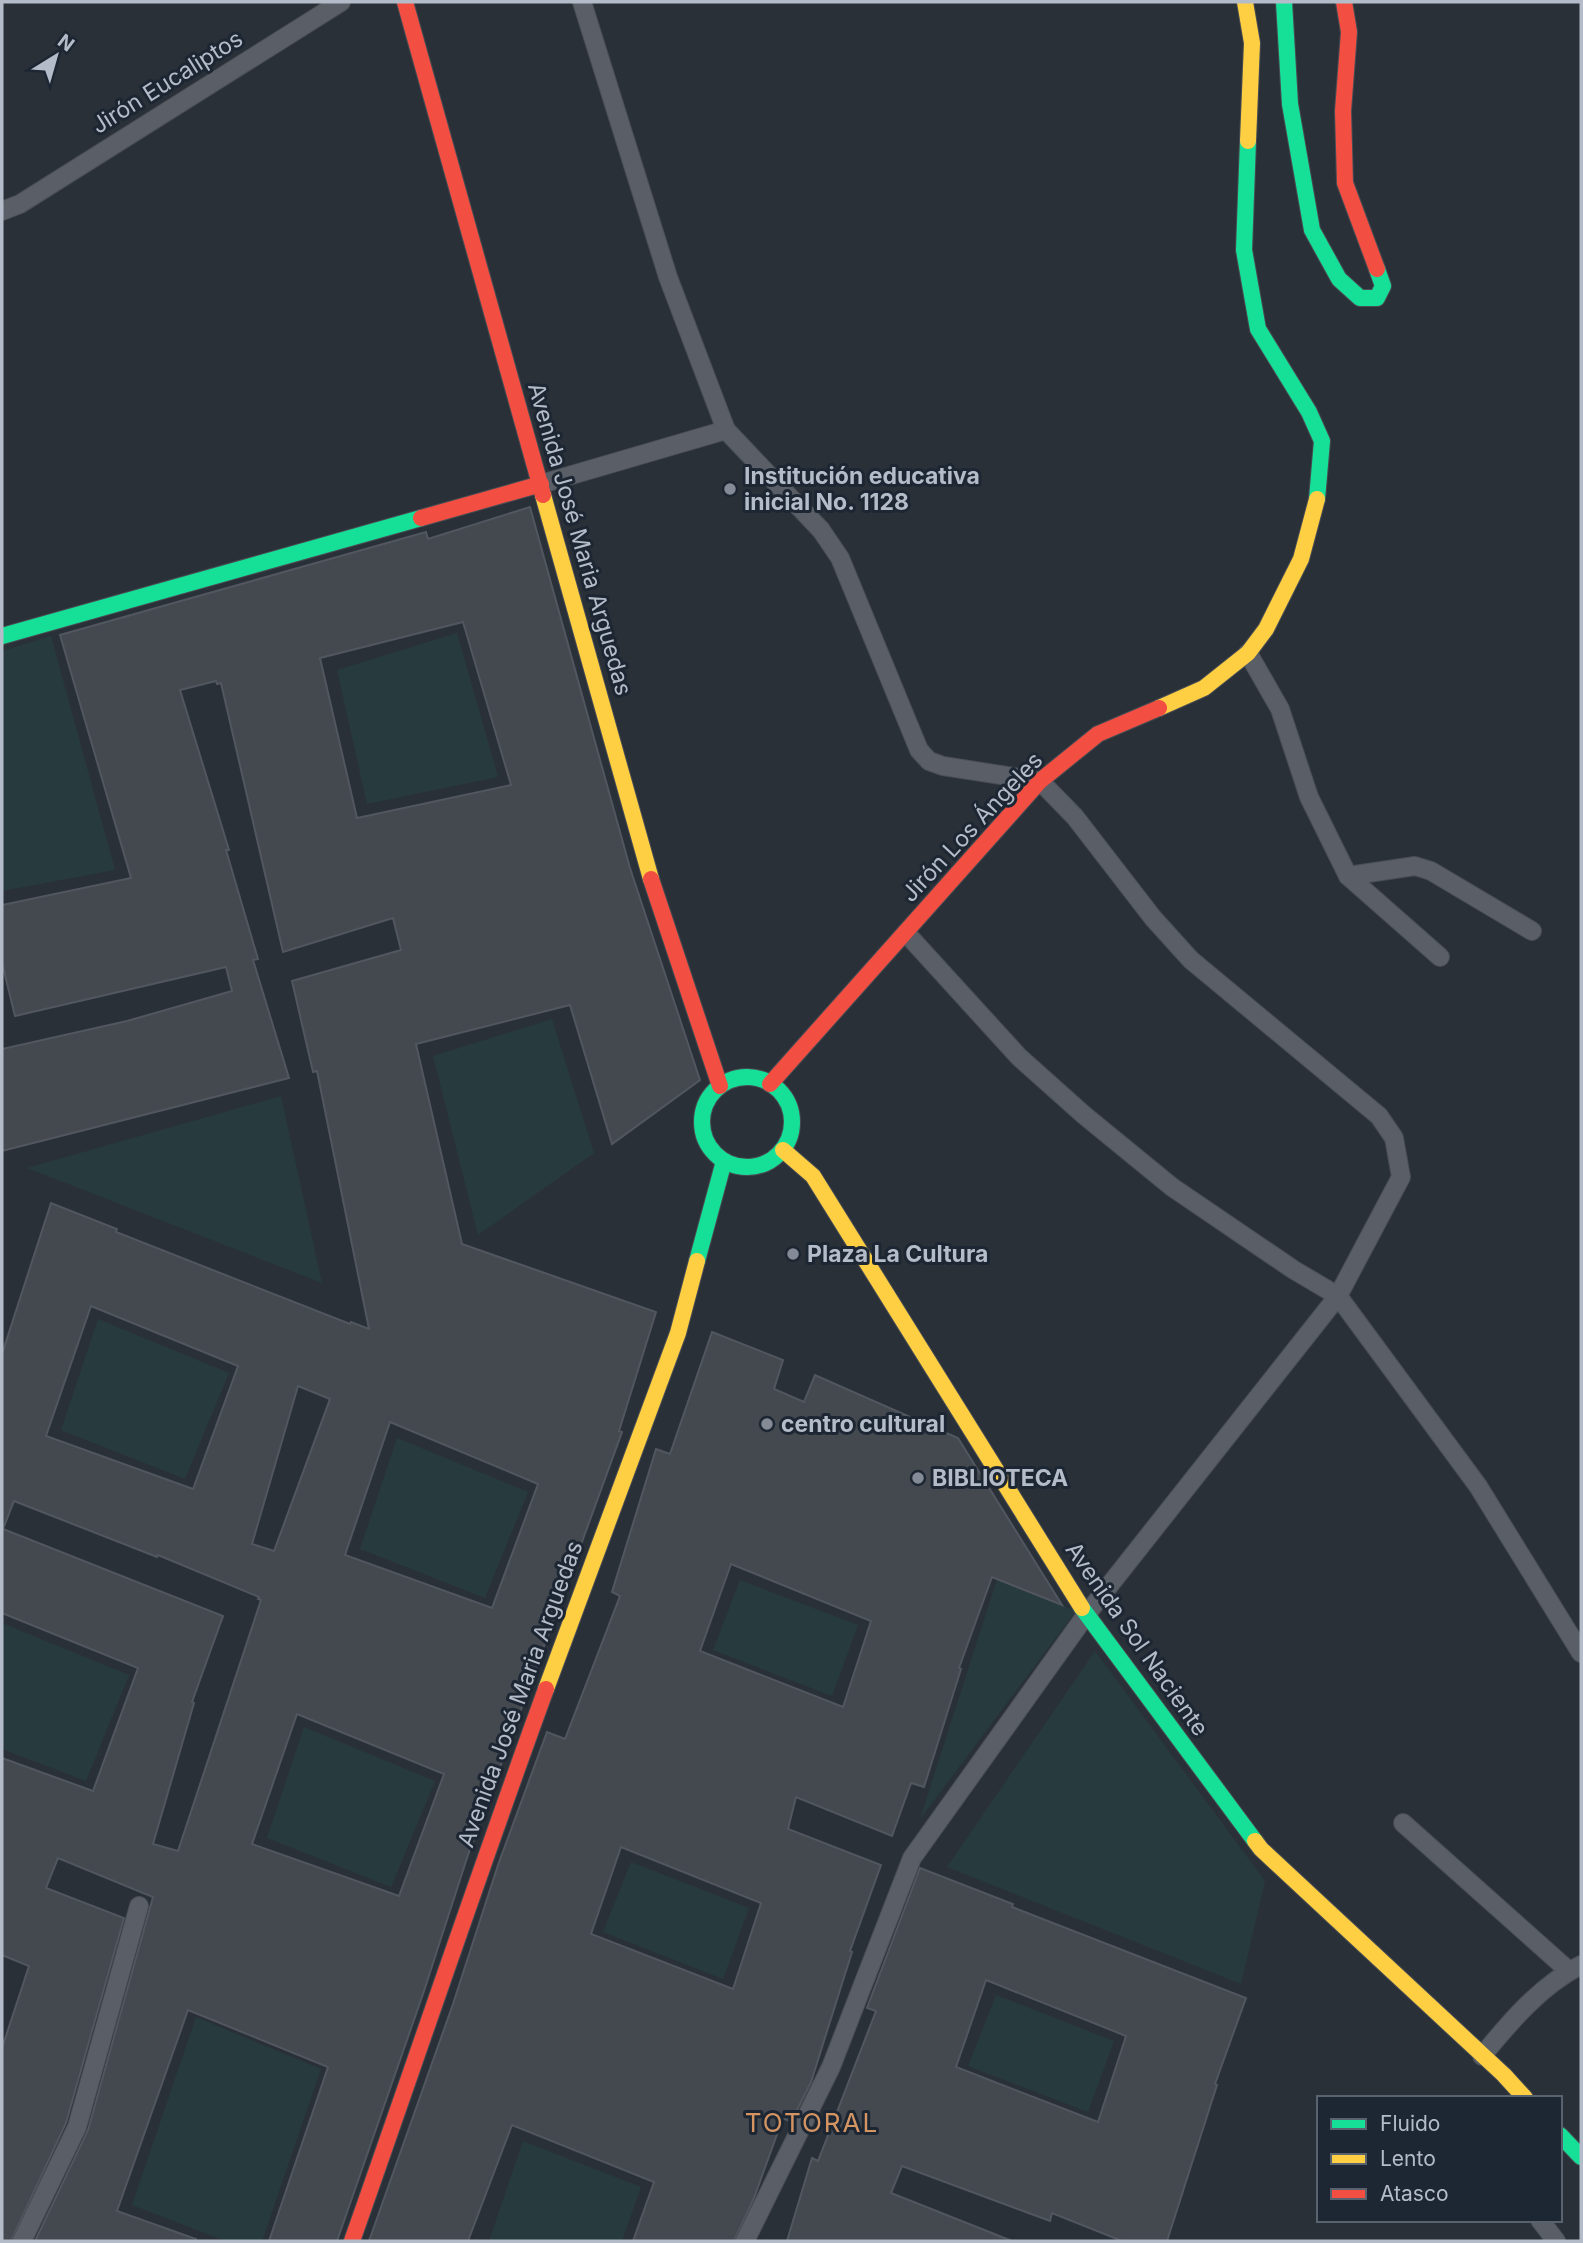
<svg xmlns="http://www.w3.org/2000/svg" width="1583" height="2243" font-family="Inter,sans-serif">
	<rect width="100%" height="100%" fill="#2a3038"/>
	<g fill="#273a3e">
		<path d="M457,633L498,777L367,804L337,670Z"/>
		<path d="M51,636L115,870L2,891V651Z"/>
		<path d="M552,1019L594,1153L478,1235L433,1056Z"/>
		<path d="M281,1096L322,1283L27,1168Z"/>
		<path d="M98,1319L229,1373L185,1479L61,1430Z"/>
		<path d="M397,1438L528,1492L485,1598L360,1549Z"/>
		<path d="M997,1579L1076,1611L920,1819Z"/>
		<path d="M740,1580L858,1625L832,1696L713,1650Z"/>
		<path d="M2,1623L129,1675L86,1781L2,1749Z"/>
		<path d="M1095,1651L1265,1881L1241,1984L947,1867Z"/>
		<path d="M304,1727L435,1781L391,1887L267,1838Z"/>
		<path d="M631,1862L749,1908L723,1979L603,1932Z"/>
		<path d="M996,1995L1114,2041L1088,2112L968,2066Z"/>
		<path d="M196,2017L321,2069L262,2241H225L132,2205Z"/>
		<path d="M523,2141L641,2187L622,2241H489Z"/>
	</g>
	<g fill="#444950" stroke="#52575f" stroke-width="2" fill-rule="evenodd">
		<path d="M530,507L630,868L700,1080L612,1144L570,1005L416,1044L462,1244L656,1312L619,1431L622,1432L468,1855L423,1994L337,2241H269L328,2067L188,2010L117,2211L196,2239L195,2241H35L88,2130L153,1897L58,1858L46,1888L124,1918L66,2123L11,2241H2V2048L29,1966L2,1955V1758L93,1791L138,1668L2,1613V1354L51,1203L117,1229L116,1232L350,1324L351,1322L369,1329L317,1071L313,1072L292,981L401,950L393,918L283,952L221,683L217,684L216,681L180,690L229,850H226L258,959L253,960L289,1078L2,1151V1049L127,1021L232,991L226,967L15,1016L2,963V905L131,878L60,635L426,532L428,539ZM463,622L511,785L357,818L320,658ZM91,1306L238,1366L193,1489L46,1436ZM298,1386L330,1399L274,1551L252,1544ZM390,1422L538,1484L492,1608L345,1555ZM14,1501L157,1557L158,1555L259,1597L258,1599L261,1600L178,1851L153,1844L194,1703L192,1702L223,1616L3,1529ZM297,1714L444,1774L399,1896L252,1844Z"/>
		<path d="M712,1332L783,1360L774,1389L804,1402L815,1375L958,1438L1062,1605L992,1577L959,1668L961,1669L924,1787L911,1783L892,1836L796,1797L788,1829L881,1865L850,1951L852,1952L811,2082L791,2122L783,2118L754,2198L734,2241H633L654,2182L512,2125L468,2241H369L453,2004L498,1865L547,1732L565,1739L620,1596L612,1592L656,1449L670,1454ZM731,1564L871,1621L843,1707L700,1651ZM621,1847L761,1903L733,1989L591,1934Z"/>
		<path d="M920,1868L1013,1904L1012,1907L1246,1998L1215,2084L1217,2085L1167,2241H1122L1052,2213L1050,2221L902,2166L891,2193L1012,2241H787L812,2158L818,2161L876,2011L867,2008ZM986,1980L1126,2036L1098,2122L956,2067Z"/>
	</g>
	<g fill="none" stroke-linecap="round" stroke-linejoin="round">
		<defs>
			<g id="street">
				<path d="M582,2L668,277L726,430L821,530L840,558L919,750L929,761L943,766L1040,781L1075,817L1153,918L1191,960L1379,1116L1394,1138L1401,1177L1338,1296L1086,1615L912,1858L831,2067L745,2241"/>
				<path d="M2,211L20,204L341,2"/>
				<path d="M541,484L726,430"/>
				<path d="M1248,653L1280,709L1309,797L1348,876L1440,957"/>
				<path d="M1348,876L1415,866L1431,871L1532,931"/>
				<path d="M906,933L1019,1057L1084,1115L1172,1187L1294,1270L1338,1296L1478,1486L1581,1653"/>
				<path d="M1403,1823L1569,1971"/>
				<path d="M1482,2056C1510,2022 1541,1985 1581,1965"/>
				<path d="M1540,2220L1556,2241"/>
				<path d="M22,2241L77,2127L139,1906"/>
			</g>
			<g id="fast">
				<path d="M1284,2L1290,104L1312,230L1339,279L1360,298H1377L1383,286L1377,269"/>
				<path d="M1248,141L1244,250L1258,329L1309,412L1322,441L1317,499"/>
				<path d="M2,636L421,518"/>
				<circle cx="747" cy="1122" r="45"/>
				<path d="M697,1261L724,1161"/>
				<path d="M1082,1608L1255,1841"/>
				<path d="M1560,2135L1581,2157"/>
			</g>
			<g id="slow">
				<path d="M1245,2L1252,43L1248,141"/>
				<path d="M543,495L651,879"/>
				<path d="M1159,708L1204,688L1248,653L1266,629L1301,559L1317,499"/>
				<path d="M783,1150L813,1176L1082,1608"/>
				<path d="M546,1689L678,1333L697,1261"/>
				<path d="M1255,1841L1261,1849L1504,2075L1525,2098"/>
			</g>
			<g id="jam">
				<path d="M405,2L543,495"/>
				<path d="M1344,2L1349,32L1343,111L1345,183L1377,269"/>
				<path d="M421,518L541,484"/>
				<path d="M651,879L720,1086"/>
				<path d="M770,1084L1040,781L1098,734L1159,708"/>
				<path d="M352,2241C417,2057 479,1872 546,1689"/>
			</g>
		</defs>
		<use href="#street" stroke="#484c53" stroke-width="20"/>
		<use href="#fast" stroke="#484c53" stroke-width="18"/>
		<use href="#slow" stroke="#484c53" stroke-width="18"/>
		<use href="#jam" stroke="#484c53" stroke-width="18"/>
		<use href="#street" stroke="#5a5e66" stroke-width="18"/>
		<use href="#fast" stroke="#16e098" stroke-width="16"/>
		<use href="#slow" stroke="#ffcf43" stroke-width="16"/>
		<use href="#jam" stroke="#f24e42" stroke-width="16"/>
	</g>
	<g fill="#848b96" stroke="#1d2633" stroke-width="2.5">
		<circle cx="730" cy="489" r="7"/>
		<circle cx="793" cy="1254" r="7"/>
		<circle cx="767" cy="1424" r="7"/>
		<circle cx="918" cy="1478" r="7"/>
	</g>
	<g text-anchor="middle" stroke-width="6" stroke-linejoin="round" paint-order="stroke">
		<g font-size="23" fill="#b4bcc9" stroke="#1d2633">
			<text transform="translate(167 82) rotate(-32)" y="8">Jirón Eucaliptos</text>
			<text transform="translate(580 539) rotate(74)" y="8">Avenida José Maria Arguedas</text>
			<text transform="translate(972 827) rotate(-47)" y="8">Jirón Los Ángeles</text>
			<text transform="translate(1137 1639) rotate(55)" y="8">Avenida Sol Naciente</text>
			<text transform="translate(520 1694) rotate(-70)" y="8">Avenida José Maria Arguedas</text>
		</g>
		<g font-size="23" font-weight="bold" fill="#b4bcc9" stroke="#1d2633" text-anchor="start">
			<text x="744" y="484">Institución educativa<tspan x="744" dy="26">inicial No. 1128</tspan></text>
			<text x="807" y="1262">Plaza La Cultura</text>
			<text x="781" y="1432">centro cultural</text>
			<text x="932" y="1486">BIBLIOTECA</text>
		</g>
		<g font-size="26" letter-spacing="2" fill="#d59563" stroke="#1d2633">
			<text x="812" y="2132">TOTORAL</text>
		</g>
	</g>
	<rect width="1583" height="2243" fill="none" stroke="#b4bcc9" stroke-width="7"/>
	<rect x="1317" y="2096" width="245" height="126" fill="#1d2633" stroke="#59626f" stroke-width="2"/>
	<rect x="1331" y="2119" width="35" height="10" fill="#16e098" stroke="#59626f" stroke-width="2"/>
	<text x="1380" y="2131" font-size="21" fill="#b4bcc9">Fluido</text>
	<rect x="1331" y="2154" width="35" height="10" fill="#ffcf43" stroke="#59626f" stroke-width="2"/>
	<text x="1380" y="2166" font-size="21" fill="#b4bcc9">Lento</text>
	<rect x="1331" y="2189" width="35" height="10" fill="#f24e42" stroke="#59626f" stroke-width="2"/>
	<text x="1380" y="2201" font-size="21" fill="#b4bcc9">Atasco</text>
	<g transform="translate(56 56) rotate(37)" stroke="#1d2633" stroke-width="5" paint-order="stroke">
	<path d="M0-5L12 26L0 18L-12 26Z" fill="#b4bcc9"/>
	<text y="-10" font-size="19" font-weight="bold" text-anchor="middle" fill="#b4bcc9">N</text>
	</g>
</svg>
